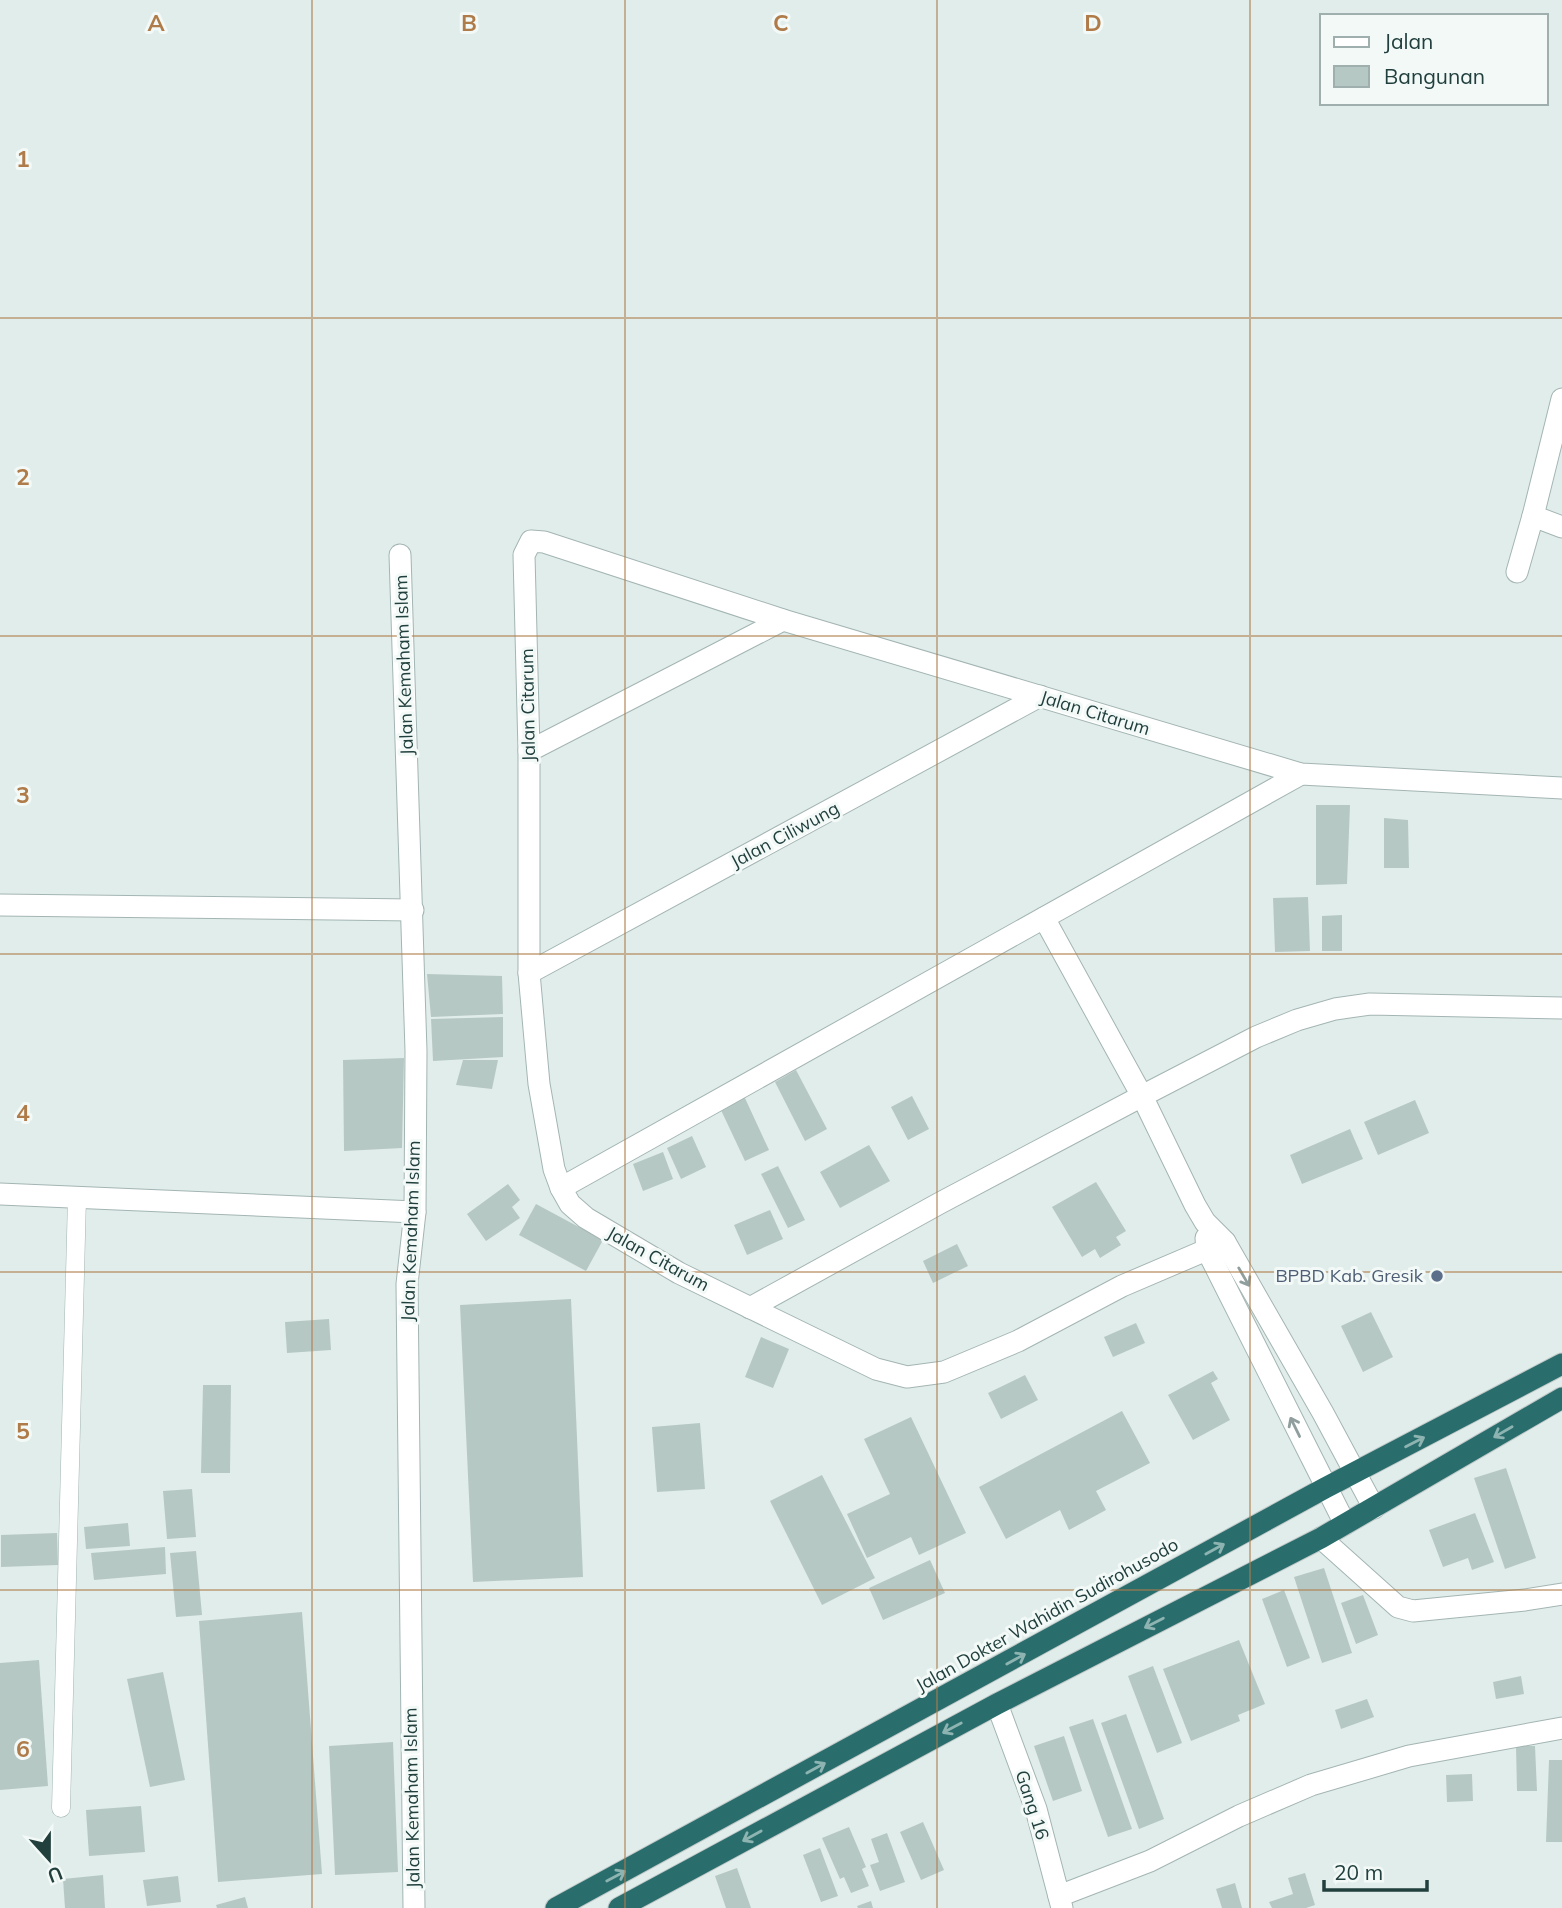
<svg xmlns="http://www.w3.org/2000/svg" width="1562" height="1908" font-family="Mulish,sans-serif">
	<rect width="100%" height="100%" fill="#e1edea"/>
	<g fill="#b6c8c4">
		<path d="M1316,805H1350L1347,884L1316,885Z"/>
		<path d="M1384,818L1408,820L1409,868H1384Z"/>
		<path d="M1308,897L1310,951L1275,952L1273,898Z"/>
		<path d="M1342,915V951H1322V916Z"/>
		<path d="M427,974L502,976L503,1014L431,1017Z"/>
		<path d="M503,1017V1057L433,1061L431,1019Z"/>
		<path d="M404,1058L402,1148L344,1151L343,1060Z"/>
		<path d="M463,1060H498L492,1089L456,1085Z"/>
		<path d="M796,1070L827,1129L805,1141L775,1082Z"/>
		<path d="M744,1096L769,1150L745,1161L720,1108Z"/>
		<path d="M912,1096L929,1129L908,1140L891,1107Z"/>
		<path d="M1415,1100L1429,1133L1378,1155L1364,1122Z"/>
		<path d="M1350,1129L1363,1159L1302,1184L1290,1155Z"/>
		<path d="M692,1136L706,1167L681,1179L667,1148Z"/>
		<path d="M869,1145L890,1181L840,1208L820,1172Z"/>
		<path d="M663,1152L673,1179L643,1191L633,1164Z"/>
		<path d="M778,1166L805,1220L788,1228L761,1174Z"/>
		<path d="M1096,1182L1126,1231L1116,1237L1121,1245L1100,1258L1095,1249L1082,1257L1052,1207Z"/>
		<path d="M508,1184L520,1200L512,1207L520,1218L486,1241L467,1214Z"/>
		<path d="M536,1204L603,1240L586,1271L519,1235Z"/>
		<path d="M770,1210L783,1239L747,1255L734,1225Z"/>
		<path d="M957,1244L968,1266L933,1283L923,1261Z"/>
		<path d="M571,1299L583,1577L473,1582L460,1305Z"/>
		<path d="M1371,1312L1393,1357L1363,1372L1341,1326Z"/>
		<path d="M329,1319L331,1350L287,1353L285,1322Z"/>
		<path d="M1136,1323L1145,1343L1113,1357L1104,1337Z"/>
		<path d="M761,1337L789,1349L773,1388L745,1377Z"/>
		<path d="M1213,1371L1218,1379L1211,1383L1230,1420L1193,1440L1168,1395Z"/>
		<path d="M1025,1375L1038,1400L1001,1419L988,1393Z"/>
		<path d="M203,1385H231L230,1473H201Z"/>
		<path d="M1122,1411L1150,1463L1096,1491L1106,1510L1069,1530L1060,1510L1006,1539L979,1487Z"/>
		<path d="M911,1417L966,1533L919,1555L911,1537L867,1558L847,1514L890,1494L864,1439Z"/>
		<path d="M700,1423L705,1489L657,1492L652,1427Z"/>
		<path d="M1506,1468L1536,1558L1505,1569L1474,1478Z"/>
		<path d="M822,1475L875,1578L822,1605L770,1501Z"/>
		<path d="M192,1489L196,1537L167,1539L163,1491Z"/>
		<path d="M1475,1513L1494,1562L1472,1570L1468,1558L1443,1567L1429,1530Z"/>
		<path d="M128,1523L130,1546L86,1549L84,1527Z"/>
		<path d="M57,1533L58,1565L1,1567V1535Z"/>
		<path d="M165,1547L166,1574L94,1580L91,1553Z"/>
		<path d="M196,1551L202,1615L176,1617L170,1553Z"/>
		<path d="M930,1560L945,1593L883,1620L869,1588Z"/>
		<path d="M1324,1568L1352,1653L1322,1663L1294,1577Z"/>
		<path d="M1284,1590L1310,1658L1287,1667L1262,1599Z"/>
		<path d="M1363,1595L1378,1635L1356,1644L1341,1603Z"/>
		<path d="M302,1612L322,1874L218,1882L199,1621Z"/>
		<path d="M1239,1640L1265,1704L1238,1715L1240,1721L1191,1741L1163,1669Z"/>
		<path d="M39,1660L48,1786L0,1790V1663Z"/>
		<path d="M1153,1666L1182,1743L1157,1753L1128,1676Z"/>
		<path d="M163,1672L185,1780L150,1787L127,1679Z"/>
		<path d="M1521,1676L1524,1694L1496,1699L1493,1682Z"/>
		<path d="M1367,1699L1374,1717L1341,1729L1335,1710Z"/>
		<path d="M1126,1714L1164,1819L1139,1829L1101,1723Z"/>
		<path d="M1093,1719L1132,1829L1108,1837L1069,1727Z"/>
		<path d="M1064,1736L1082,1791L1053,1801L1034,1746Z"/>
		<path d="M393,1742L398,1872L335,1875L329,1746Z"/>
		<path d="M1516,1746H1535L1537,1791H1517Z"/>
		<path d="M1549,1760H1562V1842H1546Z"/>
		<path d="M1472,1774L1473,1801L1447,1802L1446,1775Z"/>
		<path d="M141,1806L145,1852L89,1856L86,1810Z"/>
		<path d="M923,1822L944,1870L921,1880L900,1832Z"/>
		<path d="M849,1827L866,1867L862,1869L869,1886L851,1893L844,1877L840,1879L822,1838Z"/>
		<path d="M887,1833L905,1882L880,1891L870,1865L879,1862L871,1839Z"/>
		<path d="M820,1848L838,1896L821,1902L803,1855Z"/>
		<path d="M737,1868L751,1908H726L715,1876Z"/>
		<path d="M1305,1873L1315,1905L1306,1908H1272L1269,1902L1293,1894L1288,1878Z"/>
		<path d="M103,1875L105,1908H65L63,1879Z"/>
		<path d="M178,1876L181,1902L147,1906L143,1880Z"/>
		<path d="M1235,1883L1242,1908H1222L1216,1889Z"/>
		<path d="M245,1897L248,1908H217L216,1905Z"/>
		<path d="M871,1901L873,1908H858L857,1906Z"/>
	</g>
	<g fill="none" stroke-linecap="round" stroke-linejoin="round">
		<defs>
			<path id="lane" d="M61,1808L77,1198"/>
			<g id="street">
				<path d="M1562,399L1533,516L1562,527"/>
				<path d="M400,555L416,1051L415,1212L407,1284L414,1908"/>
				<path d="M1517,572L1533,516"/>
				<path d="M529,751L783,620"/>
				<path d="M0,905L413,910"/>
				<path d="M1044,918L1142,1096L1195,1205L1205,1222L1225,1242L1323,1413L1374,1508"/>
				<path d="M529,973L1040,696"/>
				<path d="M561,1188L1301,774"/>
				<path d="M0,1194L415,1212"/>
				<path d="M1206,1238L1207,1250L1345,1524"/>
				<path d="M1225,1242L1122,1286L1018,1341L944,1372L907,1377L876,1369L679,1273L586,1218L570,1204L561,1188L554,1169L539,1084L529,973V751L524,555L531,541L544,542L783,620L1301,774L1562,788"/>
				<path d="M750,1308L940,1203L1142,1096L1256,1037L1297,1020L1335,1009L1370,1004L1562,1008"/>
				<path d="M1321,1538L1398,1607L1413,1611L1525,1600L1562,1594"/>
				<path d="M997,1704L1036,1809L1062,1908"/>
				<path d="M1059,1896L1150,1861L1239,1816L1311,1785L1409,1756L1562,1728"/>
			</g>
			<g id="highway">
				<path d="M556,1908L1325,1488L1562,1364"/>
				<path d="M619,1908L997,1704L1321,1538L1562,1398"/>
			</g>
		</defs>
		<use href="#lane" stroke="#a3b5b3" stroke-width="19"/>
		<use href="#street" stroke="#a3b5b3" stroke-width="23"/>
		<use href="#highway" stroke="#c1c9c9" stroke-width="23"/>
		<use href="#lane" stroke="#fff" stroke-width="18"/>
		<use href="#street" stroke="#fff" stroke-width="21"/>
		<use href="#highway" stroke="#296e6d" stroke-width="21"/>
	</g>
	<defs><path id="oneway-shaft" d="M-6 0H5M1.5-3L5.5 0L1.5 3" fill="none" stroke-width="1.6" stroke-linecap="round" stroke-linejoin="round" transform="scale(1.75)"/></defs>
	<g stroke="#909f9e">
		<use href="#oneway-shaft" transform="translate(1244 1277) rotate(60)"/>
		<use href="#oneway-shaft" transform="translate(1295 1427) rotate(-116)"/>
	</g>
	<g stroke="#8eb4b2">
		<use href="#oneway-shaft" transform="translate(1503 1432) rotate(150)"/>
		<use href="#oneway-shaft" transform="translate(1415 1442) rotate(-27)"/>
		<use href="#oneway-shaft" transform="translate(1215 1549) rotate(-29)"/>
		<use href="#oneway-shaft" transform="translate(1154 1623) rotate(153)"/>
		<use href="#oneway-shaft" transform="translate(1016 1659) rotate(-29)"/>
		<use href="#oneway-shaft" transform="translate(952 1728) rotate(152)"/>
		<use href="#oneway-shaft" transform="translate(816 1768) rotate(-29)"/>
		<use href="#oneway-shaft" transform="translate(752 1836) rotate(151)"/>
		<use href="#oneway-shaft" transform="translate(616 1876) rotate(-28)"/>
	</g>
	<path fill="none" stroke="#af7b49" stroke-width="2" stroke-opacity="0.55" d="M312,0V1908M625,0V1908M937,0V1908M1250,0V1908M0,318H1562M0,636H1562M0,954H1562M0,1272H1562M0,1590H1562"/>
	<circle fill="#5c6f8a" stroke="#f2f9f7" stroke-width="2.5" cx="1437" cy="1276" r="7"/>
	<g text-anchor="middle" stroke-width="6" stroke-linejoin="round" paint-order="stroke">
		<g font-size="18" fill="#203f3d" stroke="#f2f9f7">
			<text transform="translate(404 665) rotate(-92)" y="6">Jalan Kemaham Islam</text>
			<text transform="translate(528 705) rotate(-91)" y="6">Jalan Citarum</text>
			<text transform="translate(1095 713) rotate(17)" y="6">Jalan Citarum</text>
			<text transform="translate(785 835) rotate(-28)" y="6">Jalan Ciliwung</text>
			<text transform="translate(411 1231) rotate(-88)" y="6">Jalan Kemaham Islam</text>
			<text transform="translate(658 1259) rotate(29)" y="6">Jalan Citarum</text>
			<text transform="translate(1047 1615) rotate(-29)" y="6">Jalan Dokter Wahidin Sudirohusodo</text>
			<text transform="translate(412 1798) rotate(-91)" y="6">Jalan Kemaham Islam</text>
			<text transform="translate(1032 1805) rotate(72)" y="6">Gang 16</text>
		</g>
		<g font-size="18" fill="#4e5e75" stroke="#f2f9f7" text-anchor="end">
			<text x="1423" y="1282">BPBD Kab. Gresik</text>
		</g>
	</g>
	<g font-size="23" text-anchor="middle" font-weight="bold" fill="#af7b49" stroke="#f2f9f7" stroke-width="6" stroke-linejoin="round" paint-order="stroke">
		<text x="156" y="31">A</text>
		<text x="469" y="31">B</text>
		<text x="781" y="31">C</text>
		<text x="1093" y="31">D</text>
		<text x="23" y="167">1</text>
		<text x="23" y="485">2</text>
		<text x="23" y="803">3</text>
		<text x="23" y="1121">4</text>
		<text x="23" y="1439">5</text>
		<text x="23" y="1757">6</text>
	</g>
	<rect x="1320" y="14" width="228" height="91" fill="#f2f9f7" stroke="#9eafad" stroke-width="2"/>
	<rect x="1334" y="37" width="35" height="10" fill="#ffffff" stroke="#9eafad" stroke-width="2"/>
	<text x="1384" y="49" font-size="21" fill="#203f3d">Jalan</text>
	<rect x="1334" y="66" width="35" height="21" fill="#b6c8c4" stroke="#9eafad" stroke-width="2"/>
	<text x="1384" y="84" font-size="21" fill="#203f3d">Bangunan</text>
	<g transform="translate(49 1859) rotate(159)" stroke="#f2f9f7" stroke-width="5" paint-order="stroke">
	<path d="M0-5L12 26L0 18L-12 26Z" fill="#203f3d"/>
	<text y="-10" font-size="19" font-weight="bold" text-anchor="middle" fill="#203f3d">U</text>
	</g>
	<path d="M1324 1880v10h103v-10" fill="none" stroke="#203f3d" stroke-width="3.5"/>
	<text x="1334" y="1880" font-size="21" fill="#203f3d" stroke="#f2f9f7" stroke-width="5" paint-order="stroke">20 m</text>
</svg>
